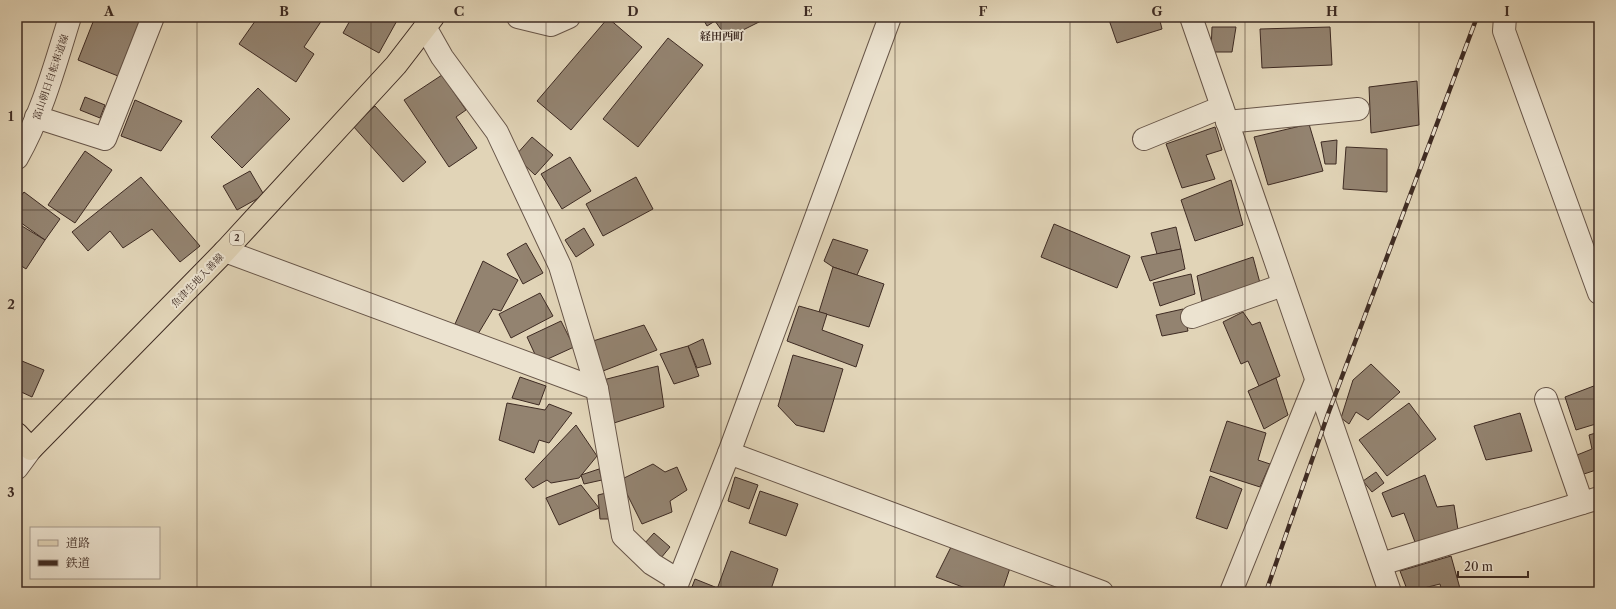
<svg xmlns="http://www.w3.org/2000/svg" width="1616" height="609" font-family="'Libre Caslon Text','Noto Serif JP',serif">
	<rect width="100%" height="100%" fill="#e1d4b7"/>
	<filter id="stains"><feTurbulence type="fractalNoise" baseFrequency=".005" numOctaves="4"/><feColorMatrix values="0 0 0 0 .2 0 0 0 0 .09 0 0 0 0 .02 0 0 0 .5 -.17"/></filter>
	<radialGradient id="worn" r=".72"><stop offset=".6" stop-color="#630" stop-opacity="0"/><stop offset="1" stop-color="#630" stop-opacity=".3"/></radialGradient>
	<g fill="#938370" stroke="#3e2b23">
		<path d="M95,17H141L118,76L78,60Z"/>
		<path d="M258,17H324L304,47L314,54L296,82L239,44Z"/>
		<path d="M352,17H399L379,53L343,33Z"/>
		<path d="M702,17H769L727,38L715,21L707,26Z"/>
		<path d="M1108,17H1159L1162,29L1117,43Z"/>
		<path d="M1311,17H1338V19L1317,18Z"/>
		<path d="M608,18L642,47L571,130L537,101Z"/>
		<path d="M1212,27H1236L1232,52H1211Z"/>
		<path d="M1330,27L1332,65L1262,68L1260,29Z"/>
		<path d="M668,38L703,65L638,147L603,119Z"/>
		<path d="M442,75L466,110L456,117L477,148L449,167L404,100Z"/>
		<path d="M1417,81L1419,125L1371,133L1369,87Z"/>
		<path d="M258,88L290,119L242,168L211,137Z"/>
		<path d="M85,97L105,105L100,118L80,110Z"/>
		<path d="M135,100L182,121L161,151L121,136Z"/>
		<path d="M375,106L426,162L403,182L353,126Z"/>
		<path d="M1309,124L1323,171L1268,185L1254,137Z"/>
		<path d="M1215,127L1222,150L1206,155L1215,179L1182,188L1166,144Z"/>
		<path d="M532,137L553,155L535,175L515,156Z"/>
		<path d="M1337,140L1336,164H1325L1321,142Z"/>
		<path d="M1346,147L1387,149V192L1343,189Z"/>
		<path d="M85,151L112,170L75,223L48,205Z"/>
		<path d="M570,157L591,191L562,209L541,174Z"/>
		<path d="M250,171L264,195L237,210L223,186Z"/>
		<path d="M141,177L200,246L180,262L152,229L123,248L110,231L88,251L72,232Z"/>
		<path d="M636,177L653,209L603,236L586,204Z"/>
		<path d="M1231,180L1243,225L1195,241L1181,200Z"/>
		<path d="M24,192L60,219L45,240L17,220V201Z"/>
		<path d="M17,223L45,240L26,269L17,263Z"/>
		<path d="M1054,224L1130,256L1117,288L1041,257Z"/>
		<path d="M1176,227L1181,249L1157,254L1151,233Z"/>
		<path d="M584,228L594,245L576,257L565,240Z"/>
		<path d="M833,239L868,250L857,275L833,267L824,261Z"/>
		<path d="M526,243L543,273L523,284L507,254Z"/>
		<path d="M1181,249L1185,269L1150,281L1141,257Z"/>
		<path d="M1253,257L1260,283L1202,301L1197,276Z"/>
		<path d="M483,261L518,280L501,311L493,309L478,334L455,324Z"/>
		<path d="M833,267L884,284L869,327L819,312Z"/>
		<path d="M1191,274L1195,294L1160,306L1153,283Z"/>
		<path d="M540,293L553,316L511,338L499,314Z"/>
		<path d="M799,306L827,314L822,330L863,345L856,367L787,341Z"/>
		<path d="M1183,309L1188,331L1162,336L1156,315Z"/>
		<path d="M1243,312L1252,325L1260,322L1280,376L1259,386L1248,361L1241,364L1223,322Z"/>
		<path d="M561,321L574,347L539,363L527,337Z"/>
		<path d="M644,325L657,350L603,371L593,341Z"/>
		<path d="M703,339L711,364L697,368L688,346Z"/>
		<path d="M688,346L699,376L674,384L660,354Z"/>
		<path d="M793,355L843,369L824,432L796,425L778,406Z"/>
		<path d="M17,359L44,370L32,397L17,390Z"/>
		<path d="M1371,364L1400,392L1368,420L1356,412L1349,424L1341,418L1353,380Z"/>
		<path d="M658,366L664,407L614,423L603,380Z"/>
		<path d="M520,377L546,386L539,405L512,398Z"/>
		<path d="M1276,378L1288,415L1264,429L1248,391Z"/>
		<path d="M1599,384V423L1576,430L1565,397Z"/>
		<path d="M507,403L545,410L549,404L572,413L549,443L539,440L534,453L499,440Z"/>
		<path d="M1409,403L1436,439L1387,476L1359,440Z"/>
		<path d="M1520,413L1532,451L1486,460L1474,426Z"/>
		<path d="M1227,421L1266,433L1258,460L1270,464L1260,487L1210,471Z"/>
		<path d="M576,425L597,456L579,478L551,483L547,480L533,488L525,479Z"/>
		<path d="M1599,432V469L1584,474L1577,455L1592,449L1589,435Z"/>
		<path d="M653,464L665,472L677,467L687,490L670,501L672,512L642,524L620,480Z"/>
		<path d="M599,469L602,480L584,484L581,475Z"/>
		<path d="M1376,472L1384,483L1372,492L1363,481Z"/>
		<path d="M1425,475L1437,507L1454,505L1458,530L1415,542L1404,513L1392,517L1382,493Z"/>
		<path d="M1210,476L1242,489L1227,529L1196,518Z"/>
		<path d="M735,477L758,485L749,509L728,501Z"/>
		<path d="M581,485L599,508L559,525L546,498Z"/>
		<path d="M760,491L798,504L786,536L749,523Z"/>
		<path d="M606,493L609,519H600L598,495Z"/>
		<path d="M654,533L670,547L661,558L644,544Z"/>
		<path d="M951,547L1010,568L1002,592H976L936,577Z"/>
		<path d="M731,551L778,569L770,592H716Z"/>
		<path d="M1451,556L1461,592H1442L1440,584L1408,592L1400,571Z"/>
		<path d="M695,579L715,587L713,592H690Z"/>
	</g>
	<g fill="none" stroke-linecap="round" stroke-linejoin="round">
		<defs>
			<g id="minor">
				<path d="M518,17L551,25L569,17"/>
				<path d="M1191,17L1390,592"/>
				<path d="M1505,17L1504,31L1599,293"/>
				<path d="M425,27L442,57L497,132L560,266L597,389"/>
				<path d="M36,117L105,139L153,17"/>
				<path d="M1227,122L1358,109"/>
				<path d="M1144,139L1222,107"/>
				<path d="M225,251L597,389L623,536L652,564L678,580"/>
				<path d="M1192,317L1283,285"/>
				<path d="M1546,399L1582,503"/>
				<path d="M729,453L890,17"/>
				<path d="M1381,564L1599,498"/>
				<path d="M674,592L729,453L1102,592"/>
				<path d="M1231,592L1316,381"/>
			</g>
			<g id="tertiary">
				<path d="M17,158C42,114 55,65 70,17"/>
				<path d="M17,468L31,449"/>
			</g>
			<path id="primary" d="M17,434L31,449L225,251L396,65L433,17"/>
		</defs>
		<use href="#minor" stroke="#675548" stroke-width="24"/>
		<use href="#tertiary" stroke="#675548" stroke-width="24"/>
		<use href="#primary" stroke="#3e2b23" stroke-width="24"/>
		<use href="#minor" stroke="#ece3d0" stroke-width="22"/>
		<use href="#tertiary" stroke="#ece3d0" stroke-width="22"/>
		<use href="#primary" stroke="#e1d4b7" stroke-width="22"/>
		<defs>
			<path id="rail" d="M1266,592L1328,414L1477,17"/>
		</defs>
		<use href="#rail" stroke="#3e2b23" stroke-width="4.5"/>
		<use href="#rail" stroke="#ece3d0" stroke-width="3" stroke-dasharray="9" stroke-linecap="butt"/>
	</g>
	<path fill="none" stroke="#3e2b23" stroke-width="1" stroke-opacity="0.55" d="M197,17V592M371,17V592M546,17V592M721,17V592M895,17V592M1070,17V592M1245,17V592M1419,17V592M17,210H1599M17,399H1599"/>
	<g text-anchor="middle" stroke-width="4" stroke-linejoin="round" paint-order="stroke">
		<rect fill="#ece3d0" stroke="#726257" stroke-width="1" x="230" y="231" width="14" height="14" rx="3"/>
		<g font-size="9" font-weight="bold" fill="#3e2b23">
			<text x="237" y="241">2</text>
		</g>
		<g font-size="10" fill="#3e2b23" stroke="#ece3d0">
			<text transform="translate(50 77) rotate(-71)" y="4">富山朝日自転車道線</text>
			<text transform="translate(197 280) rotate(-46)" y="4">魚津生地入善線</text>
		</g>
		<g font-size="11" font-weight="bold" fill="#3e2b23" stroke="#ece3d0">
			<text x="722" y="40">経田西町</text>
		</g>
	</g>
	<rect width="1616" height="609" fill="none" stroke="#e1d4b7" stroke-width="44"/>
	<rect x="30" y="527" width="130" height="52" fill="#ece3d0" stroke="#a6998b"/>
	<rect x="38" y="540" width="20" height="6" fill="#e1d4b7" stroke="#a6998b"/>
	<text x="66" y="547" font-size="12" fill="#3e2b23">道路</text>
	<rect x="38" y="560" width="20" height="6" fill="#3e2b23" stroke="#a6998b"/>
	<text x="66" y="567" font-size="12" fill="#3e2b23">鉄道</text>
	<path d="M1458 571v6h70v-6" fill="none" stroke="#3e2b23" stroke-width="2"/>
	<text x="1464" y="571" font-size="12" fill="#3e2b23" stroke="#ece3d0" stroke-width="3" paint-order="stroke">20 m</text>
	<rect x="22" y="22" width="1572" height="565" fill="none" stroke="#3e2b23" stroke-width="1.5"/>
	<g font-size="13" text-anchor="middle" font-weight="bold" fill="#3e2b23">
		<text x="109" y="16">A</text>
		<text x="284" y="16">B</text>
		<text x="459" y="16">C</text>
		<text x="633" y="16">D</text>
		<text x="808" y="16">E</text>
		<text x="983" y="16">F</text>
		<text x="1157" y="16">G</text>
		<text x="1332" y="16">H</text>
		<text x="1507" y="16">I</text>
		<text x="11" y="121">1</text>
		<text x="11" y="309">2</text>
		<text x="11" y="497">3</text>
	</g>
	<rect width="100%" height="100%" filter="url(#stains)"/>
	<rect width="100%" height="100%" fill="url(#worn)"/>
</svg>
